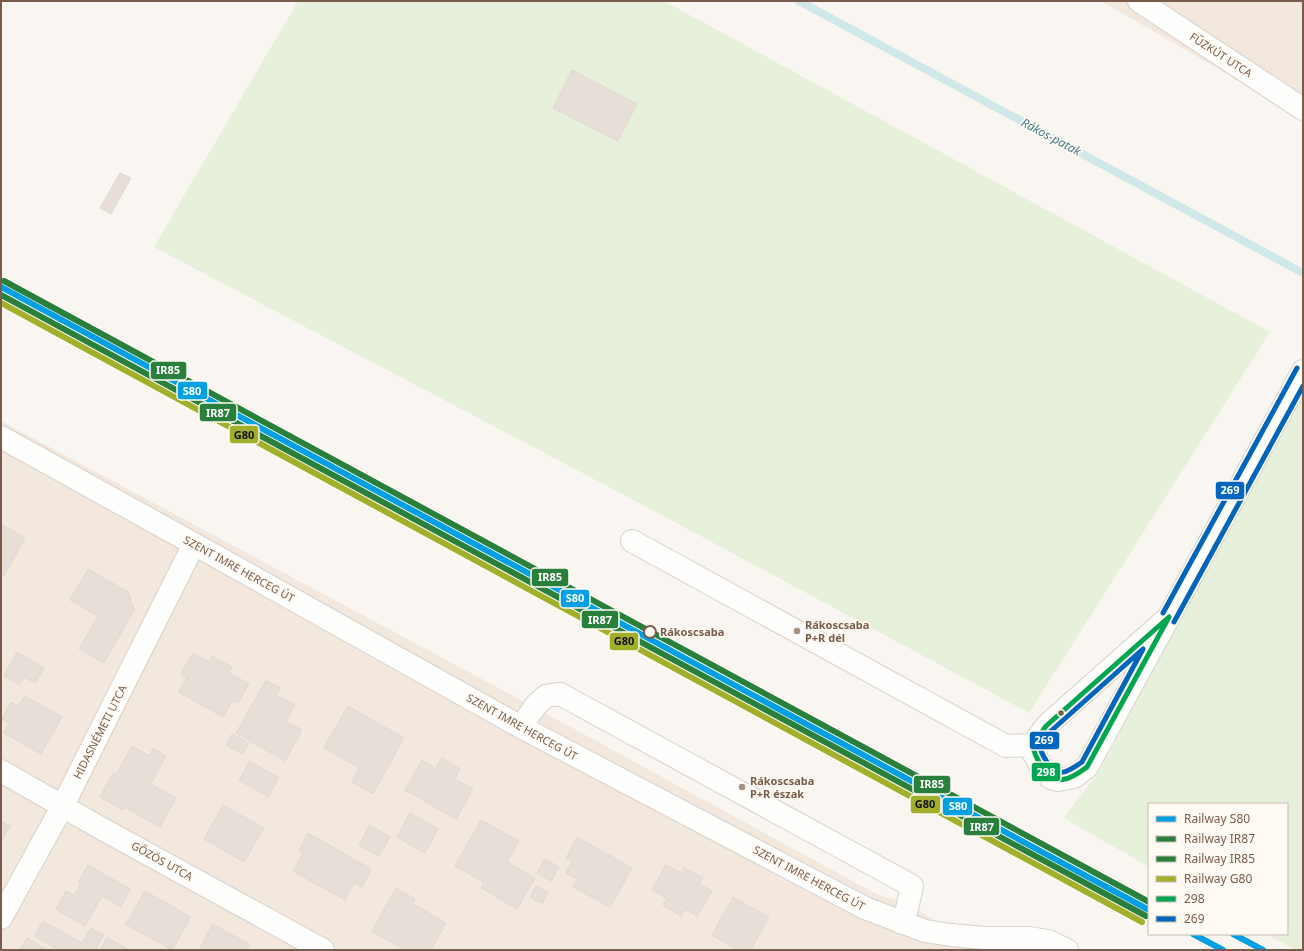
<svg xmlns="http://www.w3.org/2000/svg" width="1304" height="951" font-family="'Noto Sans',sans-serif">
	<rect width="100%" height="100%" fill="#f9f5f0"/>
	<g fill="#f2e8de">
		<path d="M1101,1H1303V118Z"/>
		<path d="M1,421L547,714L874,893L908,904L982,950H1Z"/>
	</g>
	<g fill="#e7f0db">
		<path d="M298,1H664L1270,332L1029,713L643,505L154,247Z"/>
		<path d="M1303,388V950H1295L1267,934H1287V804H1149V867L1064,818L1100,770Z"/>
	</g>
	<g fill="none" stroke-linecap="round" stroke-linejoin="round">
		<path stroke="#d0e8ea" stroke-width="8" d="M799,1L1303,273"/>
	</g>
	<g fill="#e6ded7" stroke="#e2d8d2">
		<path d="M572,70L637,104L618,141L553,108Z"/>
		<path d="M120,173L131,178L111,214L100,208Z"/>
		<path d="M1,524L25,538L4,576L1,574Z"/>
		<path d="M88,569L128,592L134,610L104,663L79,649L98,616L70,600Z"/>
		<path d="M17,652L44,668L35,683L24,677L20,685L4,676Z"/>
		<path d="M193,653L209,662L212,656L232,667L229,673L249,684L238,703L233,700L223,717L179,692L187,678L181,674Z"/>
		<path d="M266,680L280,688L276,695L295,705L286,721L302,730L285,761L236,733Z"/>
		<path d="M25,696L62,717L41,754L4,733L9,723L2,719L11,702L18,706Z"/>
		<path d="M348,706L404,738L373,794L352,782L359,768L324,748Z"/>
		<path d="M232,734L249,743L242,754L226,745Z"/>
		<path d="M132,746L149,756L153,748L166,756L151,784L176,798L160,827L125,807L123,810L100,797L113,773L116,775Z"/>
		<path d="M442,758L460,769L455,779L473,789L456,819L405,790L422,760L436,769Z"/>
		<path d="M250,761L279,778L268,797L239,780Z"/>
		<path d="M223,805L264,828L244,862L204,839Z"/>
		<path d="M410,813L438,829L425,853L397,837Z"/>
		<path d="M481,820L519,841L507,862L535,878L517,909L481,888L484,882L455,866Z"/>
		<path d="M1,821L10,826L1,842Z"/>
		<path d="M370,825L390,837L379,856L359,845Z"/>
		<path d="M308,833L371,869L362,887L354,883L345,900L293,871L303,853L299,851Z"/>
		<path d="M577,837L632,868L610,907L573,887L577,879L566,873L572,862L566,858Z"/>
		<path d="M545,859L559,867L551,881L537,873Z"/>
		<path d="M88,865L130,889L121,907L102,896L85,926L56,909L66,891L74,895L81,884L78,882Z"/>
		<path d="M666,865L681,873L684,867L703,878L699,884L712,891L697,916L685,909L681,916L663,905L667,899L652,890Z"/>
		<path d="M536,886L548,893L542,904L530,897Z"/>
		<path d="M396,888L415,899L413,904L446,923L431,950H406L372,931Z"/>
		<path d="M145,891L191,917L172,950L126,924Z"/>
		<path d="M733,897L769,917L751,950H738L712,935Z"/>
		<path d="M43,921L82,943L78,950H60L34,936Z"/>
		<path d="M213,924L249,944L246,950H199Z"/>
		<path d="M91,928L104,935L95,950H78Z"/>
		<path d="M107,937L129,950H100Z"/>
		<path d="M27,938L47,950L20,949Z"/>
	</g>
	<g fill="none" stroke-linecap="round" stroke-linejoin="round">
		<defs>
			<g id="minor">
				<path d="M1139,1L1303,109"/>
				<path d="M1,437L194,544L521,727L865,908L925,931L951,935L985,938H1028L1048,941L1067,950"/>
				<path d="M632,541L1006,746L1033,745"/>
				<path d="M1169,617L1046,726L1033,745L1034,754L1044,771L1051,778L1058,780L1074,777L1087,767L1303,371"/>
				<path d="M521,727L536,705L546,696L560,694L912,886L907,909L902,923"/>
				<path d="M1,771L97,826L323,950"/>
				<path d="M1,918L62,807L194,544"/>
			</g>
		</defs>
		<use href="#minor" stroke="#d7d1cb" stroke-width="24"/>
		<use href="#minor" stroke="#fefefd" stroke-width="22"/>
		<defs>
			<path id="bus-1" d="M1169,617L1087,767C1070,780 1054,788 1041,765C1036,758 1034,753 1033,745L1046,726Z"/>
			<g id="bus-2">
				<path d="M1163,613L1297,368"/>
				<path d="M1174,622L1303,386"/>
				<path d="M1143,649L1082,762C1068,772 1057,779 1047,762C1044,757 1041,753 1040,747L1051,731Z"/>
			</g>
		</defs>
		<use href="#bus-1" stroke="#fffaf3" stroke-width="8"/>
		<use href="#bus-2" stroke="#fffaf3" stroke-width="8"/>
		<use href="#bus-1" stroke="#00a651" stroke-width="5"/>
		<use href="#bus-2" stroke="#0065bd" stroke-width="5"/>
		<defs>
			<g id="rail-1">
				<path d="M1,287L1149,910"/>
				<path d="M1193,934L1223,950"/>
				<path d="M1233,934L1263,950"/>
			</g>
			<path id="rail-2" d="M1,295L1146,916"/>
			<path id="rail-3" d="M4,281L1149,902"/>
			<path id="rail-4" d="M1,303L1142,922"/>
		</defs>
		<use href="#rail-1" stroke="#fffaf3" stroke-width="9"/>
		<use href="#rail-2" stroke="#fffaf3" stroke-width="9"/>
		<use href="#rail-3" stroke="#fffaf3" stroke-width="9"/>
		<use href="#rail-4" stroke="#fffaf3" stroke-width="9"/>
		<use href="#rail-1" stroke="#00a0e3" stroke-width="6"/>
		<use href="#rail-2" stroke="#29803c" stroke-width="6"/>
		<use href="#rail-3" stroke="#29803c" stroke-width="6"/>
		<use href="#rail-4" stroke="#a2af2a" stroke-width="6"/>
	</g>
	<g fill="#a69286" stroke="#fffaf3" stroke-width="1.5">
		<circle cx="797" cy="631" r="4"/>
		<circle cx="742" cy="787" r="4"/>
	</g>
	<circle fill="#fffaf3" stroke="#7a5c4d" stroke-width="2" cx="650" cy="632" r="6"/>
	<circle fill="#7a5c4d" stroke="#fffaf3" stroke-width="1.5" cx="1061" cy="713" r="3.5"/>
	<g text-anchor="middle" stroke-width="3.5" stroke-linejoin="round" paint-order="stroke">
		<g font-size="11" fill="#7a5c4d" stroke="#fffaf3">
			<text transform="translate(1221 55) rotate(33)" y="4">FŰZKÚT UTCA</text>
			<text transform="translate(239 569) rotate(29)" y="4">SZENT IMRE HERCEG ÚT</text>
			<text transform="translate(522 727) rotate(29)" y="4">SZENT IMRE HERCEG ÚT</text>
			<text transform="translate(100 732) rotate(-63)" y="4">HIDASNÉMETI UTCA</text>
			<text transform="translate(162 861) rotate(29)" y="4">GŐZÖS UTCA</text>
			<text transform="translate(809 878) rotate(28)" y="4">SZENT IMRE HERCEG ÚT</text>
		</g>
		<g font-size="11" font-weight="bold" fill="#7a5c4d" stroke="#fffaf3" text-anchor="start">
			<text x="805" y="629">Rákoscsaba<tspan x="805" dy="13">P+R dél</tspan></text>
			<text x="750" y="785">Rákoscsaba<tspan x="750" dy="13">P+R észak</tspan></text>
		</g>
		<g font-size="11" font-weight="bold" fill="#7a5c4d" stroke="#fffaf3" text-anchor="start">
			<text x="660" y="636">Rákoscsaba</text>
		</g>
		<g font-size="12" font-style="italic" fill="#437c86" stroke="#fffaf3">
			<text transform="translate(1051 137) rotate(28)" y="4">Rákos-patak</text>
		</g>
	</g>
	<g stroke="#fffaf3" stroke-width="1.5">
		<rect x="150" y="361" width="37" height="19" rx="4" fill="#29803c"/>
		<rect x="177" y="381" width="31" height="19" rx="4" fill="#00a0e3"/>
		<rect x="199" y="403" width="38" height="19" rx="4" fill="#29803c"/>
		<rect x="229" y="425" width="30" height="19" rx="4" fill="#a2af2a"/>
		<rect x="1215" y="481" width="30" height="19" rx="4" fill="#0065bd"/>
		<rect x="531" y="568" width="38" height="19" rx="4" fill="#29803c"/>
		<rect x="560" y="589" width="30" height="19" rx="4" fill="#00a0e3"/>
		<rect x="581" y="610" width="38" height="19" rx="4" fill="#29803c"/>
		<rect x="609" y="632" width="30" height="19" rx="4" fill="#a2af2a"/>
		<rect x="1029" y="731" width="31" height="19" rx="4" fill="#0065bd"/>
		<rect x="1031" y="762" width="30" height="20" rx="4" fill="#00a651"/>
		<rect x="913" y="775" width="38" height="19" rx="4" fill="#29803c"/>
		<rect x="910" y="795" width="31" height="19" rx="4" fill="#a2af2a"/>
		<rect x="942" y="797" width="31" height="19" rx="4" fill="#00a0e3"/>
		<rect x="963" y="817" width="37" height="19" rx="4" fill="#29803c"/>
	</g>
	<g font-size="11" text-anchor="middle" font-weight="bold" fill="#fff">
		<text x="168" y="374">IR85</text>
		<text x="192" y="395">S80</text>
		<text x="218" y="417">IR87</text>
		<text x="1230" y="494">269</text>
		<text x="550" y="581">IR85</text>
		<text x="575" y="602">S80</text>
		<text x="600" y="624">IR87</text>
		<text x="1044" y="744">269</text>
		<text x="1046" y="776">298</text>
		<text x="932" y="788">IR85</text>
		<text x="958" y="810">S80</text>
		<text x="982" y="831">IR87</text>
	</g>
	<g font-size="11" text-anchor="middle" font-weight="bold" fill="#111">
		<text x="244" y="439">G80</text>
		<text x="624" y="645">G80</text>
		<text x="925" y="808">G80</text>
	</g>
	<rect width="1304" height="951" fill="none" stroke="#7a5c4d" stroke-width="4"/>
	<rect x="1148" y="803" width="140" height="132" fill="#fffaf3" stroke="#cabbb1"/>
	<rect x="1156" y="816" width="20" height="6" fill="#00a0e3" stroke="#cabbb1"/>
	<text x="1184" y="823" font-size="12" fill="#7a5c4d">Railway S80</text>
	<rect x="1156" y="836" width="20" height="6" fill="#29803c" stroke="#cabbb1"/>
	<text x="1184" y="843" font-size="12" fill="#7a5c4d">Railway IR87</text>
	<rect x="1156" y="856" width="20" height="6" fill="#29803c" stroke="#cabbb1"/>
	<text x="1184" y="863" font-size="12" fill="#7a5c4d">Railway IR85</text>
	<rect x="1156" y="876" width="20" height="6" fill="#a2af2a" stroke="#cabbb1"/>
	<text x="1184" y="883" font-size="12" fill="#7a5c4d">Railway G80</text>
	<rect x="1156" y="896" width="20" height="6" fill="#00a651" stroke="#cabbb1"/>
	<text x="1184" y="903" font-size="12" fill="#7a5c4d">298</text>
	<rect x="1156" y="916" width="20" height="6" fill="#0065bd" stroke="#cabbb1"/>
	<text x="1184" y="923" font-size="12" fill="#7a5c4d">269</text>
</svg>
